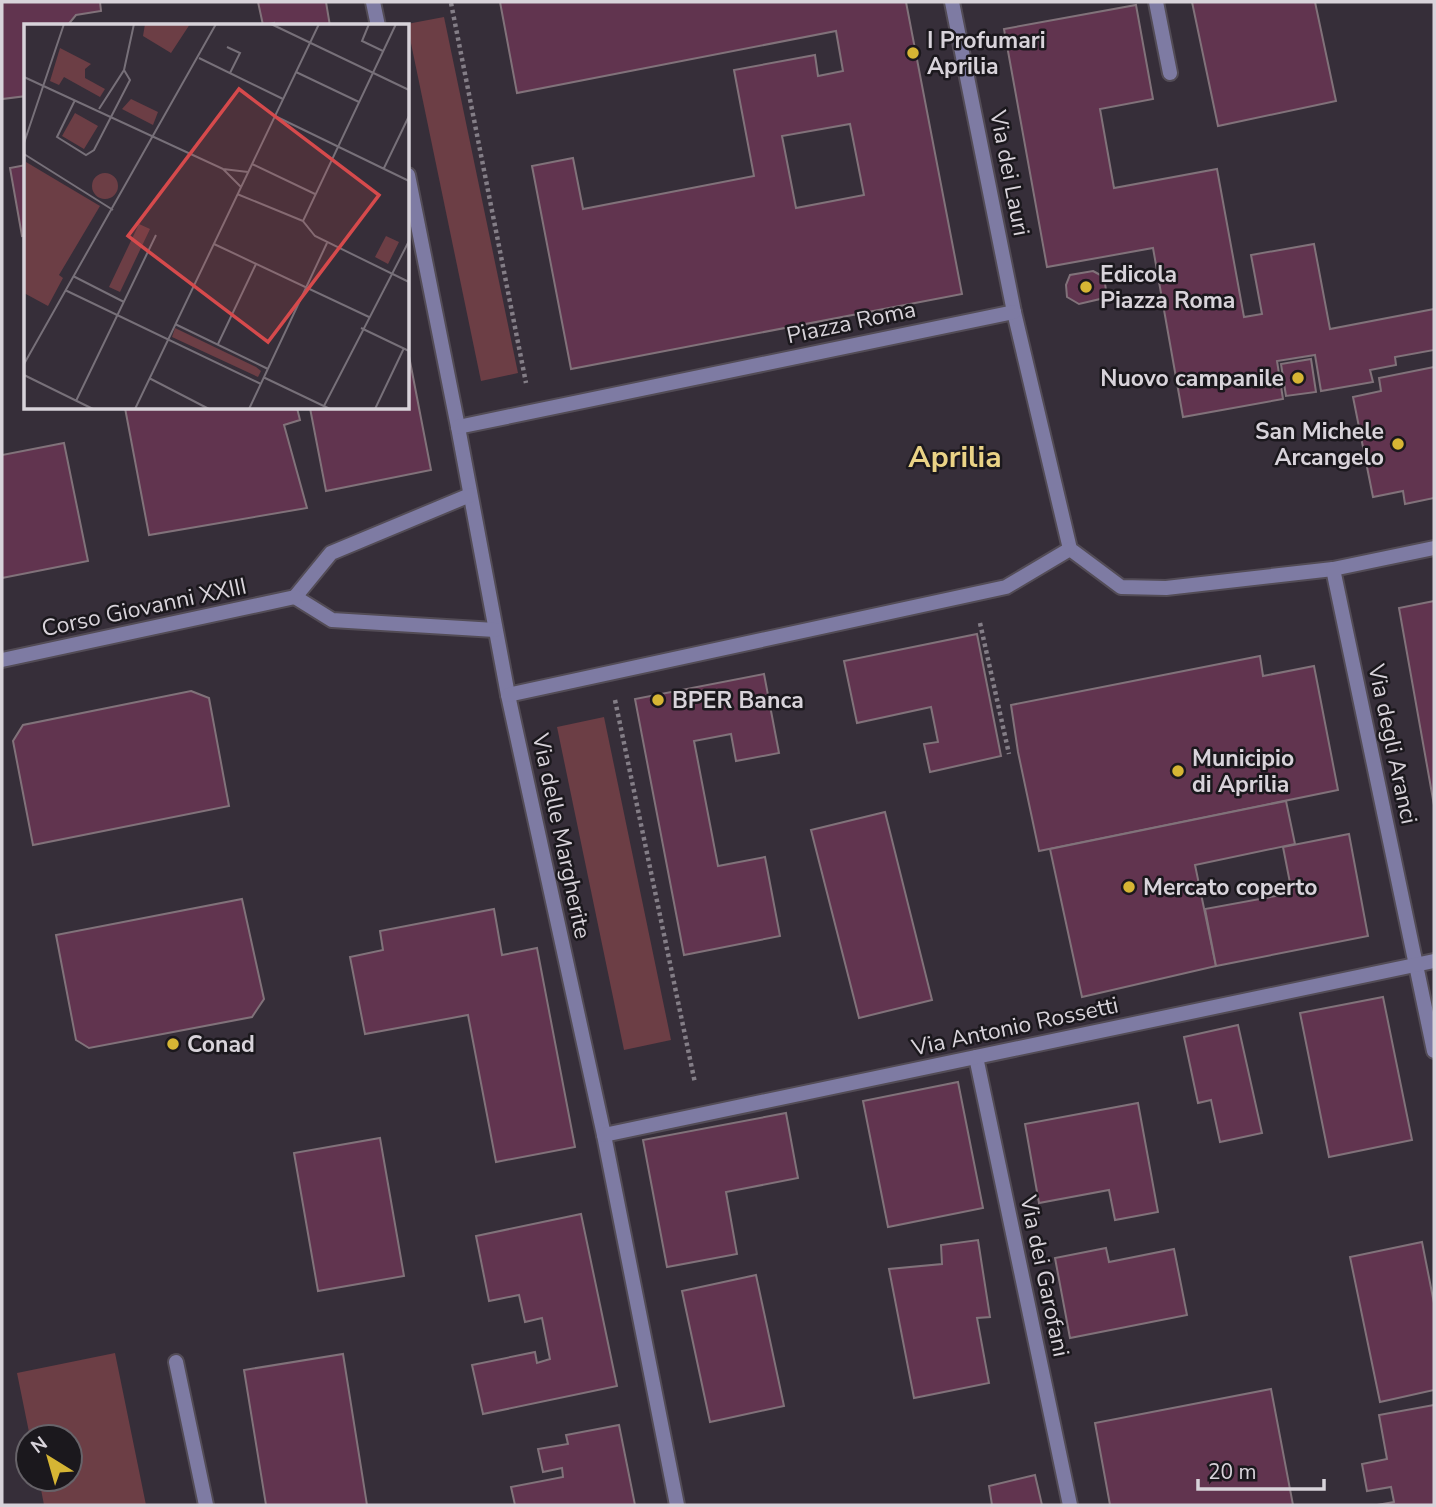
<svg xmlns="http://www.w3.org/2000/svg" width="1436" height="1507" font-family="'Nunito Sans',sans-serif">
	<rect width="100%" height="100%" fill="#362e39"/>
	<g fill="#6c3e45">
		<path d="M444,17L518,373L481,381L407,24Z"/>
		<path d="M604,717L671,1040L624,1050L557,727Z"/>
		<path d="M115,1353L146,1505H44L39,1479H70V1437H30L17,1373Z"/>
	</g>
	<g fill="#61344f" stroke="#81727a" stroke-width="2" fill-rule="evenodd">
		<path d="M2,2H100L101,11L76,15L67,26H26V96L2,99Z"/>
		<path d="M258,2H326L330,26H274V23L263,25Z"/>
		<path d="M500,2H906L962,294L571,369L532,166L573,158L583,209L754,176L734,70L815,55L818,76L843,71L836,31L517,93ZM850,124L864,195L796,208L782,136Z"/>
		<path d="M1192,2H1315L1336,101L1218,126Z"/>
		<path d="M1136,5L1153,99L1100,109L1114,188L1217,169L1244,317L1262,314L1251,255L1314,244L1330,329L1434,309V350L1395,357L1396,365L1370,370L1373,382L1321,391L1315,355L1277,361L1283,399L1183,417L1153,248L1047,267L1004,29Z"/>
		<path d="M26,165V235L22,236L10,168Z"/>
		<path d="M1093,271L1104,277L1106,290L1100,299L1079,304L1067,297L1066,285L1070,275Z"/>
		<path d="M408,351L431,470L326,491L310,408H408Z"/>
		<path d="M1311,359L1316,392L1286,396L1281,364Z"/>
		<path d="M1434,367V498L1405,504L1403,491L1373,497L1353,397L1381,391L1379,378Z"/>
		<path d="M125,408H297L300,420L284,425L307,508L149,535Z"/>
		<path d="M64,443L88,561L2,578V455Z"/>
		<path d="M1434,601V805L1399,608Z"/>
		<path d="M977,634L1001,756L930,772L924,744L938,742L931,707L857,723L844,661Z"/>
		<path d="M1260,656L1263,676L1314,666L1338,790L1039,851L1018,752L1011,705Z"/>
		<path d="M764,674L779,753L736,761L731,734L694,741L718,866L765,857L780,936L684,955L635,699Z"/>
		<path d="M191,691L209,698L229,806L33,845L13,741L23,725Z"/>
		<path d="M1286,801L1295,844L1195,865L1216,966L1082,997L1050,849Z"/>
		<path d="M885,812L932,1000L859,1018L811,830Z"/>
		<path d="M1349,834L1368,936L1216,966L1205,909L1292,893L1283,847Z"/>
		<path d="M242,899L264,999L252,1017L89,1048L76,1040L56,935Z"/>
		<path d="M494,909L502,955L537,948L575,1147L496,1162L468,1015L365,1034L350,957L383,950L380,931Z"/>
		<path d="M1383,997L1412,1140L1329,1157L1300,1013Z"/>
		<path d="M1238,1025L1262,1133L1220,1142L1211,1100L1198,1103L1184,1037Z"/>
		<path d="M958,1082L983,1208L888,1227L863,1101Z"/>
		<path d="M1138,1103L1158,1212L1115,1220L1109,1190L1039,1203L1025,1124Z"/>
		<path d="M786,1113L798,1178L726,1192L737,1254L667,1267L643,1140Z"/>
		<path d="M380,1138L404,1276L318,1291L294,1153Z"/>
		<path d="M581,1214L617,1386L483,1414L472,1365L535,1352L537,1363L550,1359L542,1318L525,1322L519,1295L489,1301L476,1236Z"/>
		<path d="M978,1240L990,1317L977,1318L989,1383L914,1398L889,1269L942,1264L941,1245Z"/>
		<path d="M1422,1242L1434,1303V1390L1380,1402L1350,1257Z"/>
		<path d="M1106,1248L1109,1262L1174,1249L1187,1315L1070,1338L1055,1258Z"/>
		<path d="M756,1275L784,1406L710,1422L682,1291Z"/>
		<path d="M343,1354L367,1505H266L244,1370Z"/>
		<path d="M1271,1389L1293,1505H1110L1095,1423Z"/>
		<path d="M1434,1405V1505H1377L1394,1502L1391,1487L1367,1491L1362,1464L1387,1459L1379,1415Z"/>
		<path d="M619,1425L635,1505H515L511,1487L563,1477L562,1468L543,1472L538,1449L568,1444L566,1435Z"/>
		<path d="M1035,1475L1042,1505H992L989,1486Z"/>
	</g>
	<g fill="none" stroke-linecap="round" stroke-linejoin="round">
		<defs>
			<path id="lane" d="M1156,2L1170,73"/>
			<g id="street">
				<path d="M373,2L378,26"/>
				<path d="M952,2L1014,312L1070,549L1121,587L1166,588L1333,569L1434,548"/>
				<path d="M408,175L458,427L508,695L604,1135L677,1505"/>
				<path d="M458,427L1014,312"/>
				<path d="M1333,569L1434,1051"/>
				<path d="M295,597L331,553L470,495"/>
				<path d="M295,597L332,620L495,630"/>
				<path d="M2,660L295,597"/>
				<path d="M508,695L1006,587L1070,549"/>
				<path d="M976,1057L1070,1505"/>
				<path d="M604,1135L1434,961"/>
				<path d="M176,1362L206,1505"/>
			</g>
		</defs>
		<use href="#lane" stroke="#534c56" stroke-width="18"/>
		<use href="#street" stroke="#534c56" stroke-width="18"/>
		<g stroke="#847e87" stroke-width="4.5" stroke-dasharray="3.5 3.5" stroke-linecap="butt">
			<path d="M451,3L526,383"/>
			<path d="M980,623L1009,754"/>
			<path d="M615,700L695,1083"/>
		</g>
		<use href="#lane" stroke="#7e7ba3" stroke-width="14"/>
		<use href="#street" stroke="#7e7ba3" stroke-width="14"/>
	</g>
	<g fill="#d6b534" stroke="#1b181d" stroke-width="2.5">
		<circle cx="913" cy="53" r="7"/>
		<circle cx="1086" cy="287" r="7"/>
		<circle cx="1298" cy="378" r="7"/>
		<circle cx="1398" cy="444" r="7"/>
		<circle cx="658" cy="700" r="7"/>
		<circle cx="1178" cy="771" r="7"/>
		<circle cx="1129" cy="887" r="7"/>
		<circle cx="173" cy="1044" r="7"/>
	</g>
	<g text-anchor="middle" stroke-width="5" stroke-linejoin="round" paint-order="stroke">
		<g font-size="23" font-weight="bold" fill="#d8d3da" stroke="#1b181d" text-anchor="start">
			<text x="927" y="48">I Profumari<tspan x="927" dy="26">Aprilia</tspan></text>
			<text x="1100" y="282">Edicola<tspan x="1100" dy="26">Piazza Roma</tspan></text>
			<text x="1284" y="386" text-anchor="end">Nuovo campanile</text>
			<text x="1384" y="439" text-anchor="end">San Michele<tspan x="1384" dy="26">Arcangelo</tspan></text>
			<text x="672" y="708">BPER Banca</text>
			<text x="1192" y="766">Municipio<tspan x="1192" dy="26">di Aprilia</tspan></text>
			<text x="1143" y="895">Mercato coperto</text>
			<text x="187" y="1052">Conad</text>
		</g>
		<g font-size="23" fill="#d8d3da" stroke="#1b181d">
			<text transform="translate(1010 173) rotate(79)" y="8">Via dei Lauri</text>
			<text transform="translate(851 322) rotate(-12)" y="8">Piazza Roma</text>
			<text transform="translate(144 607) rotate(-12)" y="8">Corso Giovanni XXIII</text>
			<text transform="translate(1393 744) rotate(78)" y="8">Via degli Aranci</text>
			<text transform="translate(562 836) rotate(78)" y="8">Via delle Margherite</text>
			<text transform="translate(1015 1026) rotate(-12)" y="8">Via Antonio Rossetti</text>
			<text transform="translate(1045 1276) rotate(78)" y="8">Via dei Garofani</text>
		</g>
		<g font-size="30" font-weight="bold" fill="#ead386" stroke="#1b181d">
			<text x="955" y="467">Aprilia</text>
		</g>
	</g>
	<g transform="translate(24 24)">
		<rect width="385" height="385" fill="#362e39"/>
		<path d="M121,0H166L147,29L119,12ZM36,24L67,40L61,45V54L81,65L76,73L40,53L35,61L26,57ZM107,75L134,88L129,101L98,85ZM51,89L74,102L60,125L38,112ZM2,138L76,182L35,251L39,254L24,282L0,269ZM68 162a13 13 0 1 1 26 0a13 13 0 1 1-26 0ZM115,200L126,205L96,268L85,263ZM362,212L375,218L364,240L351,233ZM151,304L232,343L237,347L234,353L148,313Z" fill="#6c3e45"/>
		<path fill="none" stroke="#777079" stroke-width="2" d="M247,0L385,66M345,0L338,17L359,27M372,0L279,197L291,212L385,258M203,23L216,29L206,49M175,34L259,75M272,48L335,78M0,53L199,145L224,148M51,76L33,113L62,131L70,126L106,56L100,46M75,85L100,46L110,0M251,92L385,157M0,119L40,0M0,130L89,186M228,140L291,170M360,144L385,92M199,145L217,163M213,170L279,197M190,220L345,293M49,252L100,278M41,266L237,360M151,300L244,345M337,304L385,327M194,320L232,240M0,340L192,0M0,351L69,385M239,353L306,385M125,354L185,385M52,377L132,211M300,382L385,217M111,385L295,0M225,385L303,219M351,385L380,324"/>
		<path fill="#d64a4c" fill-opacity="0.15" stroke="#d64a4c" stroke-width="3.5" d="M215,65L355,171L244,318L104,212Z"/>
		<rect width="385" height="385" fill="none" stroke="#d8d3da" stroke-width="3.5"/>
	</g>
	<rect width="1436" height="1507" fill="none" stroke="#d8d3da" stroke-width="7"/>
	<g transform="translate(49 1458) rotate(323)"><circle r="33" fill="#1b181d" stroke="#676369" stroke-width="2"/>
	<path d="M0-5L12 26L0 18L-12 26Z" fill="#d6b534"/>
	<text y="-10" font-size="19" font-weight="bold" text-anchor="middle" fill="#d8d3da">N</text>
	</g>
	<path d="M1198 1479v10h126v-10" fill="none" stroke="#d8d3da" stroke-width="3.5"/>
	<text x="1208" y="1479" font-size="21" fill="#d8d3da" stroke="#1b181d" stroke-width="5" paint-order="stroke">20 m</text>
</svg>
